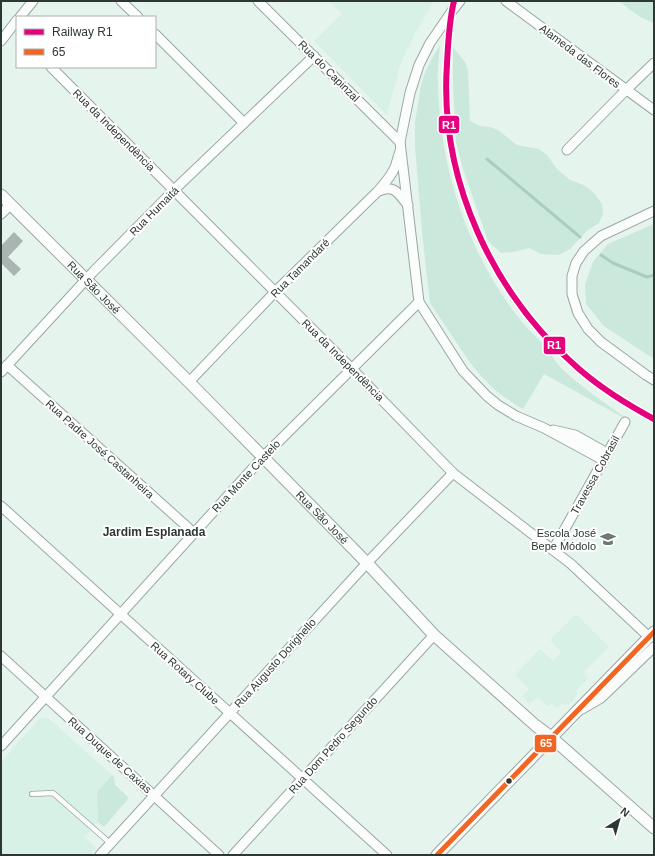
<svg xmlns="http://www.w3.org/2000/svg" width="655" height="856" font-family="Helvetica,sans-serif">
	<rect width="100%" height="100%" fill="#e6f4ee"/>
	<g fill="#d8f1e6">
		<path d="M329,1H434L415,33L400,65L387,115L314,41L342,14Z"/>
		<path d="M576,614L609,647L584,672L588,679L577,689V694L572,701L567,705L561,704L557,708L552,703L547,706L538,697L529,704L522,696L529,689L515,675L540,649L553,661L561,652L550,640Z"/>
		<path d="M40,718H48L112,775L97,792L98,822L85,837L96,848L90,855H1V762Z"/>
	</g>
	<g fill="#cbe8dc">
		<path d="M619,1H654V23C640,18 630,10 619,1Z"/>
		<path d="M440,45C439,58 437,71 438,84C440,170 468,255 522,322C529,331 538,338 545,346C552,354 556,364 563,370C585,390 609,406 633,423L544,374L523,409L510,401L495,390L482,377L471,364L430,303L422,232L415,146V122L421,85L425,73L431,60Z"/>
		<path d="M453,47L465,62L468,70L470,121L480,126L490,127L498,130L517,145L539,149L547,155L557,169L570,180L584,185L595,194L602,204L603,214L599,223L588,230L570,249L559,255L541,254L529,248L514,252L501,253L488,241L463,169L456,142L453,84Z"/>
		<path d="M654,224V359L604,326L586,304L585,285L593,262L608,244Z"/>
		<path d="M112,775L114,777L115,785L128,797V799L104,827L98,822L97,792Z"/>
	</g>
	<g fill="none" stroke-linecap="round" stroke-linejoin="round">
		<g stroke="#aacdbf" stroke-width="3">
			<path d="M487,159L580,237"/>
			<path d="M601,255L613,263L647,277L654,275"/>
		</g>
	</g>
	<path fill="#aab4b0" d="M14,232L23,241L8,257L21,269L14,276L2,264L1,265V246Z"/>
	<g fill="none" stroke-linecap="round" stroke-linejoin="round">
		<defs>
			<path id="service" d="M32,794L53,793L110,843"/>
			<g id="minor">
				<path d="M121,1L138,17"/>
				<path d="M258,1L400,142"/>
				<path d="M460,1L452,11L430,43L419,65L410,93L400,142L419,302L463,371L487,396L498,405L516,416L544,428L603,460"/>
				<path d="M506,1L654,110"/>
				<path d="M20,17L33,1"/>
				<path d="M155,34L244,123"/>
				<path d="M1,41L17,20"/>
				<path d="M51,67L351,368L453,473L571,564L649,637"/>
				<path d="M567,150L626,90L654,63"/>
				<path d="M379,191C395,184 398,194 408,205"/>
				<path d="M654,211L601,236L584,251L576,263L572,276V294L578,313L588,329L601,342L646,375L654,380"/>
				<path d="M1,214L11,204"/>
				<path d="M7,365L194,533"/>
				<path d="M1,372L93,272L174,190L314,56"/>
				<path d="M189,382L275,292L377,192C384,184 391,177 395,167C397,162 398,157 400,151"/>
				<path d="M553,430L575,435L607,453"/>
				<path d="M1,506L387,855"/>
				<path d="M553,550L625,422"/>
				<path d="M1,656L219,855"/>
				<path d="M582,709L601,698L654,647"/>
				<path d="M1,746L263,457L419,302"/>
				<path d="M100,855L367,563L453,473"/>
				<path d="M233,855L434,635"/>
			</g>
			<g id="tertiary">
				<path id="s1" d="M1,195L189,382L263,457L367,563L434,635L535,725L551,737L654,828"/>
				<path d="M437,855L654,632"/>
			</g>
		</defs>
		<use href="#service" stroke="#9ba6a2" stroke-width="6"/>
		<use href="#minor" stroke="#9ba6a2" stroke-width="11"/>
		<use href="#tertiary" stroke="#9ba6a2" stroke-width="13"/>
		<use href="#service" stroke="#fbfdfc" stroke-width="4.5"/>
		<use href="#minor" stroke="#fbfdfc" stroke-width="9"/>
		<use href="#tertiary" stroke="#fbfdfc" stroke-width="11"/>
		<defs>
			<path id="bus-1" d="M437,855L654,632"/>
		</defs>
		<use href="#bus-1" stroke="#fff" stroke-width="8"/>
		<use href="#bus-1" stroke="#f26522" stroke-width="5"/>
		<defs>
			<path id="rail-1" d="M454,1C449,21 448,43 447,64C439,179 492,294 579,369C602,389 628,405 654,419"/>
		</defs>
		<use href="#rail-1" stroke="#fff" stroke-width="9"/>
		<use href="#rail-1" stroke="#e5007d" stroke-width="6"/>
	</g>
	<defs>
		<symbol id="school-bare" viewBox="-9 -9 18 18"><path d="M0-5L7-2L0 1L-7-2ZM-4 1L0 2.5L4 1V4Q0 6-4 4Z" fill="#6e7974" stroke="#fff" stroke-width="2.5" paint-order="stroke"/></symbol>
	</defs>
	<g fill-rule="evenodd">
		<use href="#school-bare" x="597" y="528" width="22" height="22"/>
	</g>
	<circle fill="#2d3733" stroke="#fff" stroke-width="1.5" cx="509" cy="781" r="3.5"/>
	<g text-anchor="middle" stroke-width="4" stroke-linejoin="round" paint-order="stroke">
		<g font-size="11" fill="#2d3733" stroke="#fff">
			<text transform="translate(580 56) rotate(37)" y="4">Alameda das Flores</text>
			<text transform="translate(329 71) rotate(45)" y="4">Rua do Capinzal</text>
			<text transform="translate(114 130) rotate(45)" y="4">Rua da Independência</text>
			<text transform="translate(154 211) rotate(-45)" y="4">Rua Humaitá</text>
			<text transform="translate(300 268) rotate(-45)" y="4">Rua Tamandaré</text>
			<text dy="4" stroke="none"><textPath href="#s1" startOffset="131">Rua São José</textPath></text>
			<text transform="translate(343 360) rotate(45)" y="4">Rua da Independência</text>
			<text transform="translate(100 449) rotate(42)" y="4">Rua Padre José Castanheira</text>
			<text transform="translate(595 475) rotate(-61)" y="4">Travessa Cobrasil</text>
			<text transform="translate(246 476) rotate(-47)" y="4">Rua Monte Castelo</text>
			<text dy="4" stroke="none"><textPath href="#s1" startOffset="455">Rua São José</textPath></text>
			<text transform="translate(275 663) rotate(-48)" y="4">Rua Augusto Dorighello</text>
			<text transform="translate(185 673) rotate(42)" y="4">Rua Rotary Clube</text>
			<text transform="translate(333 745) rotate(-48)" y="4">Rua Dom Pedro Segundo</text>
			<text transform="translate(110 755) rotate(42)" y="4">Rua Duque de Caxias</text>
		</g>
		<g font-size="11" fill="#2d3733" stroke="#fff" text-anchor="end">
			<text x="596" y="537">Escola José<tspan x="596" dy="13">Bepe Módolo</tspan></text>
		</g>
		<g font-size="12" font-weight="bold" fill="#2d3733" stroke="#fff">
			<text x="154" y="536">Jardim Esplanada</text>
		</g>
	</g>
	<g stroke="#fff" stroke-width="1.5">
		<rect x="438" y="115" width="22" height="19" rx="4" fill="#e5007d"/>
		<rect x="543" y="336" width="23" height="19" rx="4" fill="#e5007d"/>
		<rect x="534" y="734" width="23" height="19" rx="4" fill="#f26522"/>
	</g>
	<g font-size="11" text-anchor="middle" font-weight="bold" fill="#fff">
		<text x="449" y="129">R1</text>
		<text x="554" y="349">R1</text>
		<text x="546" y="747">65</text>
	</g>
	<rect width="655" height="856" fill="none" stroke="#2d3733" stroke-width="4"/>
	<rect x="16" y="16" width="140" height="52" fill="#ffffff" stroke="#abafad"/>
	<rect x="24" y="29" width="20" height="6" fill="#e5007d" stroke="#abafad"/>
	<text x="52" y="36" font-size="12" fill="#2d3733">Railway R1</text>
	<rect x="24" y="49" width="20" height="6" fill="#f26522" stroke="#abafad"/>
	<text x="52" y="56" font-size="12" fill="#2d3733">65</text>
	<g transform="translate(619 820) rotate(37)" stroke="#ffffff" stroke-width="3" paint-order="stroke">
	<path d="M0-3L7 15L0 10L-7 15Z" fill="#2d3733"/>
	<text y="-6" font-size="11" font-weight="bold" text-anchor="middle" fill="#2d3733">N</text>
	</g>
</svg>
